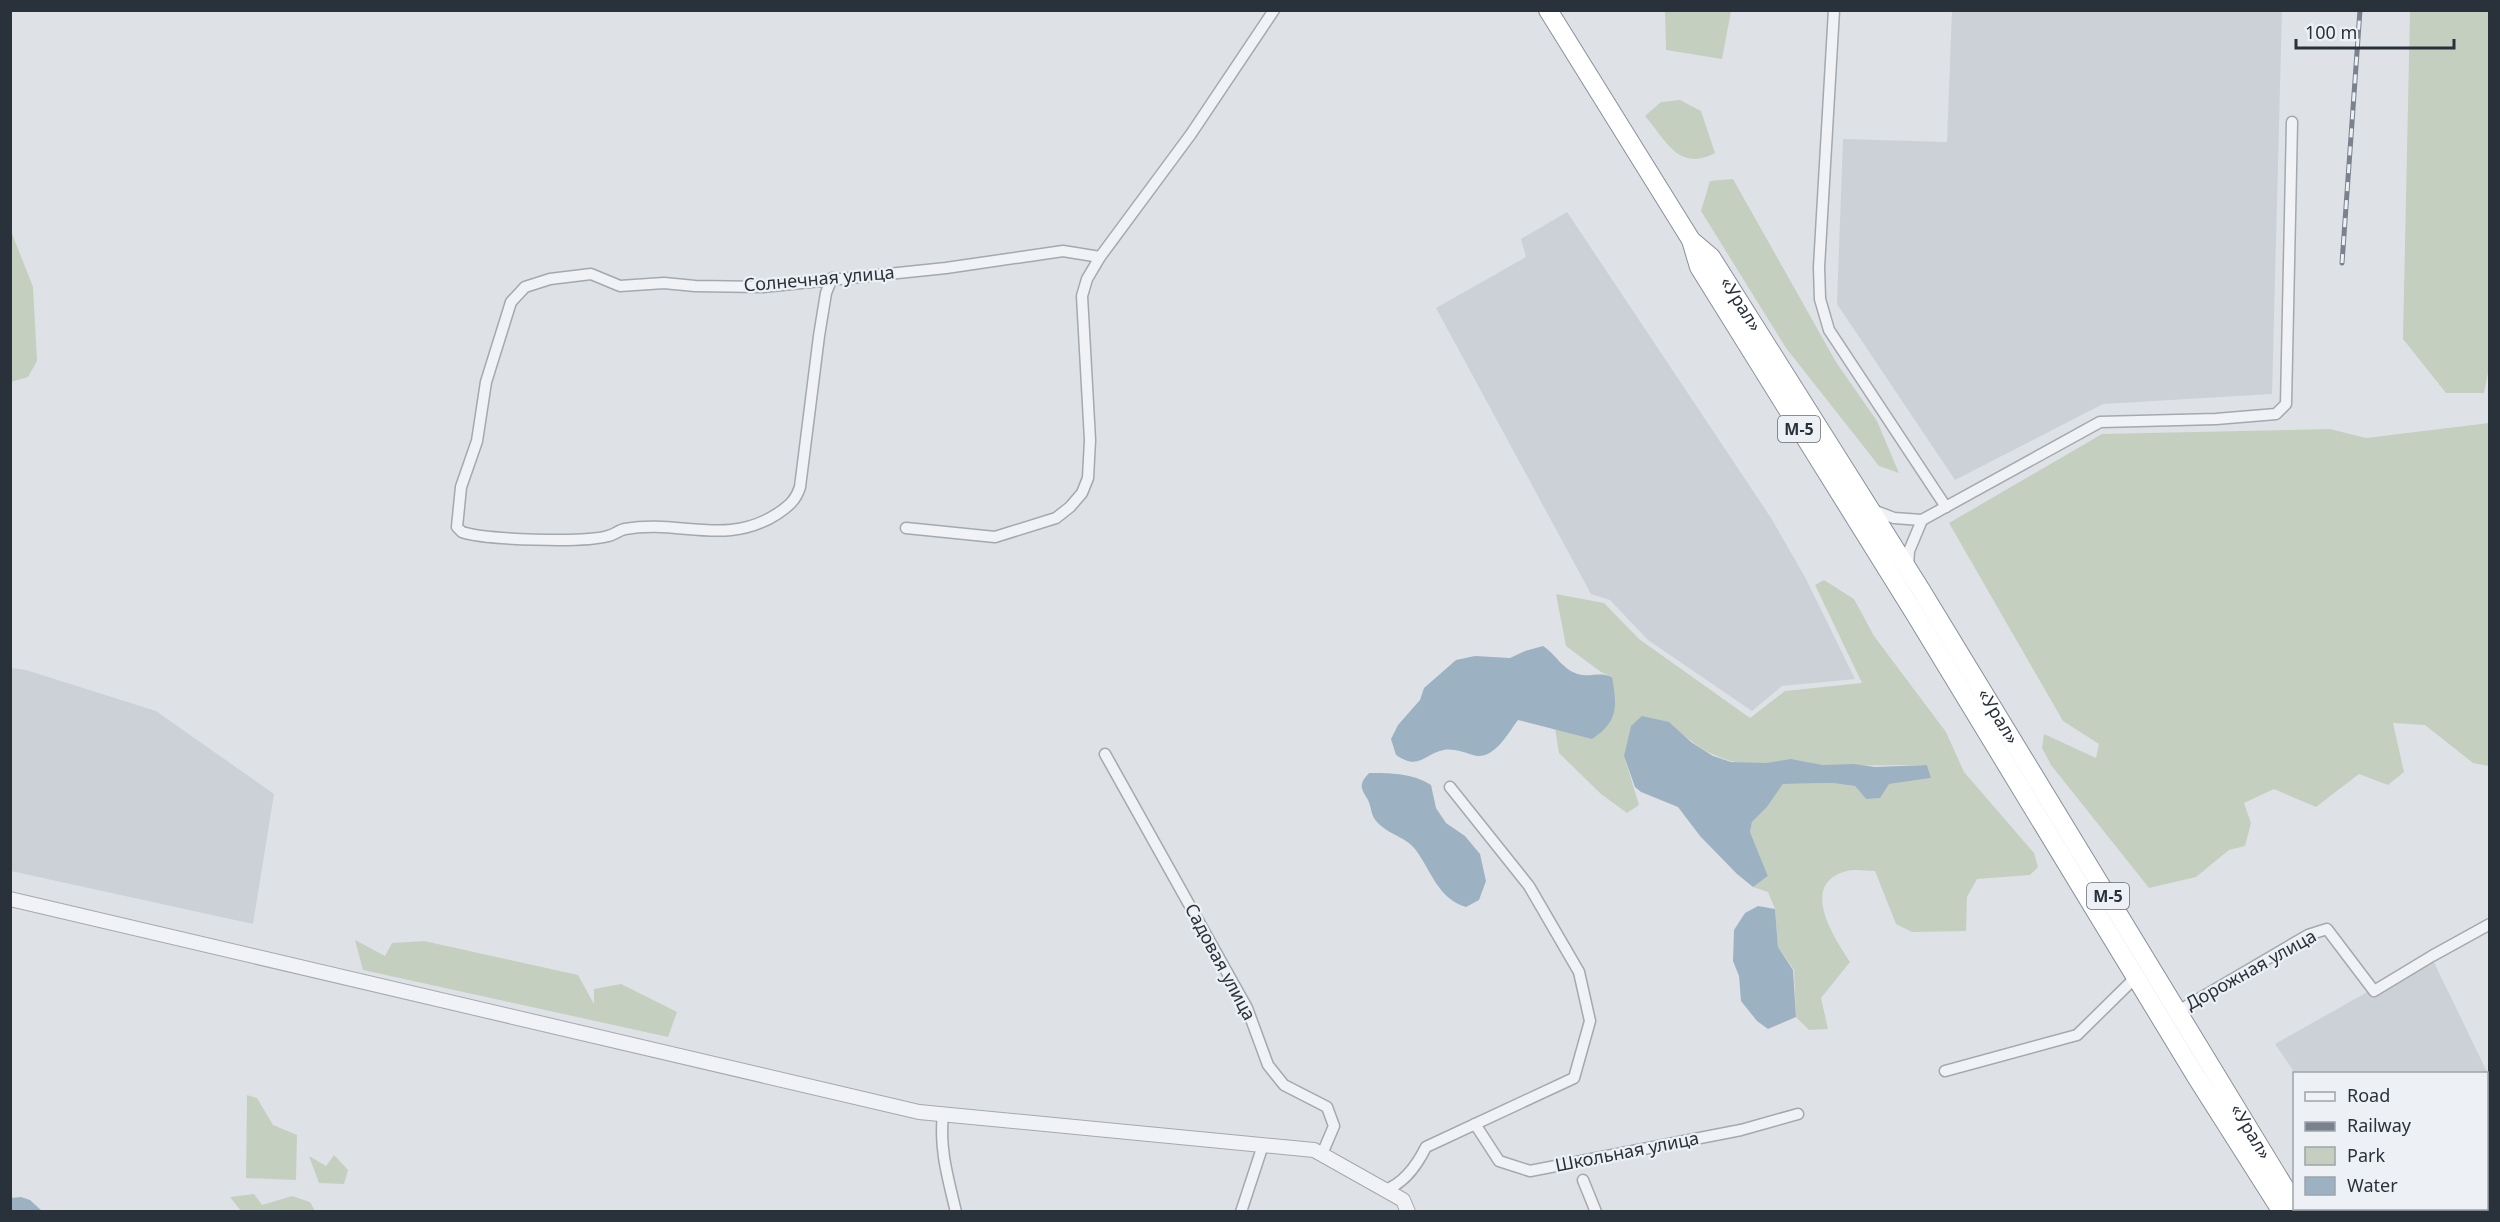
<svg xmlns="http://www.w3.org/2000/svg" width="2500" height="1222" font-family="'Noto Sans',sans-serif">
	<rect width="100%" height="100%" fill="#dee2e6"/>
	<g fill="#ccd1d7">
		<path d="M1952,11H2282L2272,394L2103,404L1955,480L1837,304L1843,139L1947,142Z"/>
		<path d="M1567,212L1771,518L1805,577L1855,679L1782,686L1752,711L1648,640L1610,600L1591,594L1436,308L1526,257L1521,239Z"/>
		<path d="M11,668L26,670L156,711L274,794L253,924L11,871Z"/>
		<path d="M2431,956L2489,1076V1160L2487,1161L2486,1074L2295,1073L2275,1044Z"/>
	</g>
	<g fill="#c5cfc0">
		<path d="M1665,11H1731L1722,59L1666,50Z"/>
		<path d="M2410,11H2489L2490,363L2484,393H2446L2403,339Z"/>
		<path d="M1680,100L1701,111L1715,153C1678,172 1667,141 1645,116L1661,102Z"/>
		<path d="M1733,179L1836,362L1877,421L1899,473L1879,466L1786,348L1701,211L1710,181Z"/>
		<path d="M11,231L33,287L37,361L28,377L11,382Z"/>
		<path d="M2489,423V766L2473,763L2425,725L2393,723L2404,772L2388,785L2359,774L2316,807L2274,789L2244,803L2251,823L2245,846L2229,850L2196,877L2149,888L2051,765L2042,748L2044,734L2096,758L2099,744L2063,721L1949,523L2102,434L2330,429L2366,438Z"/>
		<path d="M1824,580L1854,599L1874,636L1946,732L1964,772L2034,853L2038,867L2030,875L1977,879L1967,897L1966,931L1912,932L1896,924L1875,871C1866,871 1855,869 1847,871C1798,884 1834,937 1850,962L1821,998L1828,1029L1809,1030L1796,1017L1794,970L1778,947L1775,909L1768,892L1753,887L1768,876L1750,832L1752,822L1767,807L1783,784L1832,783L1855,786L1866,799L1888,784L1931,778L1927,765C1893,765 1859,766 1826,765C1814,765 1801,759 1789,760C1782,760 1774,763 1767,763C1723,767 1700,750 1668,722L1624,756L1639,805L1627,813L1601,794L1559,753L1555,728L1571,732L1612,677L1601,672L1566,646L1556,594L1604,603L1639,639L1750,718L1785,691L1862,683L1815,585Z"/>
		<path d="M355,940L385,956L392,943L424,941L578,975L594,1004V989L621,984L677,1012L668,1037L363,970Z"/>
		<path d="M247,1095L257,1098L273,1125L297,1135L296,1180L246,1178Z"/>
		<path d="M334,1155L348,1170L344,1184L319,1183L309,1156L326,1166Z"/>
		<path d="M2489,1190V1208L2479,1212L2416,1211L2426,1208H2486L2487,1191Z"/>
		<path d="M254,1194L262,1205L292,1196L310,1202L315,1211H241L230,1197Z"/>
	</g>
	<g fill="#9cb2c3">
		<path d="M1543,646C1557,655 1564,673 1583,675C1594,676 1600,672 1612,677C1617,706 1619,721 1592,739L1518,720C1509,732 1495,758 1477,756C1467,754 1455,748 1444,750C1423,754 1420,771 1396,755L1391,739L1398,725L1420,700L1424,688L1456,660L1475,656L1510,658L1525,651Z"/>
		<path d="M1642,716L1669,722L1691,742L1713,756L1731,762L1766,763L1791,759L1823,765L1854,764L1875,767L1927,765L1931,778L1889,784L1880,798L1866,799L1855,786L1832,783L1783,784L1767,807L1752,822L1750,832L1768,876L1753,887L1737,874L1700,836L1678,807L1641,792L1635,787L1624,756L1631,726Z"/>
		<path d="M1369,773C1390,773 1413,773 1431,785L1436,808L1446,823L1465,836L1480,854L1486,881L1479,900L1466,907C1438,899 1431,870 1415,849C1405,836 1383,833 1374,818C1371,813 1371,806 1368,800C1361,788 1358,785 1369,773Z"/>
		<path d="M1758,906L1775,909L1778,947L1793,970L1796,1017L1768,1029L1757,1021L1741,1001L1739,976L1733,961L1734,930L1745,913Z"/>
		<path d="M21,1197L30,1200L42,1211H11V1198Z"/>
	</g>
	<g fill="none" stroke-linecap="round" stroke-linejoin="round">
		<defs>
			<g id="minor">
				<path d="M1834,10L1819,267L1820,299L1829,330L1946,507"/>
				<path d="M832,278L826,293L819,336L800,487C796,500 789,506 777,514C726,547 679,519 625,529C619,530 614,535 608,536C584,543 486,540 462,532L457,527L461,487L477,441L486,382L511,302L525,287L550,279L591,274L620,286L664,283L695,286L763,287L946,268L1063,251L1100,257"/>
				<path d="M1873,510L1894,518L1922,520L2100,422L2216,419L2276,414L2286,404L2292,122"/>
				<path d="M906,528L995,537L1056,518L1070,507L1082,493L1088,478L1090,440L1082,296L1087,279L1100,257L1191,134L1274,10"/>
				<path d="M1908,568L1909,551L1922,520"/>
				<path d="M1105,754L1247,1008L1268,1065L1284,1085L1327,1107L1334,1126L1322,1154"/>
				<path d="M2178,1011L2308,935L2327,929L2374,991L2432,956L2490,924"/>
				<path d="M1945,1071L2077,1035L2136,977"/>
				<path d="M943,1114C939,1149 948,1178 956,1212"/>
				<path d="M1475,1124L1499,1161L1530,1171L1741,1130L1798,1114"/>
				<path d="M2486,1174L2490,1173"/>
				<path d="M1583,1180L1596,1212"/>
				<path d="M1385,1190C1405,1183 1417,1165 1426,1147L1574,1078L1590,1021L1579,972L1529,886L1450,787"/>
				<path d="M1241,1212L1263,1145"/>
				<path d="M2362,1212L2372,1208"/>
			</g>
			<path id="tertiary" d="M10,899L919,1112L1314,1150L1403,1200L1408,1212"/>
			<g id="trunk">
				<path d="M1548,10L1691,240L1699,267L1915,614L2197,1078L2282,1212"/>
				<path id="s1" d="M1691,240L1711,257L1921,590L2294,1203"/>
			</g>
		</defs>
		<use href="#minor" stroke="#a4a9af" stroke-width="13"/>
		<use href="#tertiary" stroke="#a4a9af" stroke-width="16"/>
		<use href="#trunk" stroke="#87909b" stroke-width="20"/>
		<use href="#minor" stroke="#f0f2f5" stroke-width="10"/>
		<use href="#tertiary" stroke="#f0f2f5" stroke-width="14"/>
		<use href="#trunk" stroke="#fff" stroke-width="18"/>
		<defs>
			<path id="rail" d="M2342,263L2360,10"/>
		</defs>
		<use href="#rail" stroke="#79828e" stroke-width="5"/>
		<use href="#rail" stroke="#edf0f4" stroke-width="3" stroke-dasharray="9" stroke-linecap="butt"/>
	</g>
	<g text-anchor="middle" stroke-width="4.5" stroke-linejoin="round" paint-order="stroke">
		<g fill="#edf0f4" stroke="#646a72" stroke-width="1.5">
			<rect x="1778" y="416" width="42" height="26" rx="4.5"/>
			<rect x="2087" y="883" width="42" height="26" rx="4.5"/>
		</g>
		<g font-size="16" font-weight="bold" fill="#29313b">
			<text x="1799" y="435">М-5</text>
			<text x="2108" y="902">М-5</text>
		</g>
		<g font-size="18" fill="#29313b" stroke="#edf0f4">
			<text transform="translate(819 279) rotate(-5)" y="6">Солнечная улица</text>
			<text dy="6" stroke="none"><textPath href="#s1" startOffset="82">«Урал»</textPath></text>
			<text dy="6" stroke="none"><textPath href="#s1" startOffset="568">«Урал»</textPath></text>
			<text transform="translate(1220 962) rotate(62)" y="6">Садовая улица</text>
			<text transform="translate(2251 970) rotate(-29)" y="6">Дорожная улица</text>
			<text dy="6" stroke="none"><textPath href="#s1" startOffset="1054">«Урал»</textPath></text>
			<text transform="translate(1627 1152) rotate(-11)" y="6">Школьная улица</text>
		</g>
	</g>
	<rect width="2500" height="1222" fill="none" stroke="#29313b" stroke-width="24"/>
	<rect x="2293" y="1072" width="195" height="138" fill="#edf0f4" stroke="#9fa4aa" stroke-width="1.5"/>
	<rect x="2305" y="1092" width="30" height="9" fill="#f0f2f5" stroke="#9fa4aa" stroke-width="1.5"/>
	<text x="2347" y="1102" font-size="18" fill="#29313b">Road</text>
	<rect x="2305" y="1122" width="30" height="9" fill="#79828e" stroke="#9fa4aa" stroke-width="1.5"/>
	<text x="2347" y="1132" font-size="18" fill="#29313b">Railway</text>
	<rect x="2305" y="1147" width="30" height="18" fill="#c5cfc0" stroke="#9fa4aa" stroke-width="1.5"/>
	<text x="2347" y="1162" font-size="18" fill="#29313b">Park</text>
	<rect x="2305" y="1177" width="30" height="18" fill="#9cb2c3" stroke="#9fa4aa" stroke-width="1.5"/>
	<text x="2347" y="1192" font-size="18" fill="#29313b">Water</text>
	<path d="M2296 39v9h158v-9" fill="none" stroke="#29313b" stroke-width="3"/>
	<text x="2305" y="39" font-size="18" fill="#29313b" stroke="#edf0f4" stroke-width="4.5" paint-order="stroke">100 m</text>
</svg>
